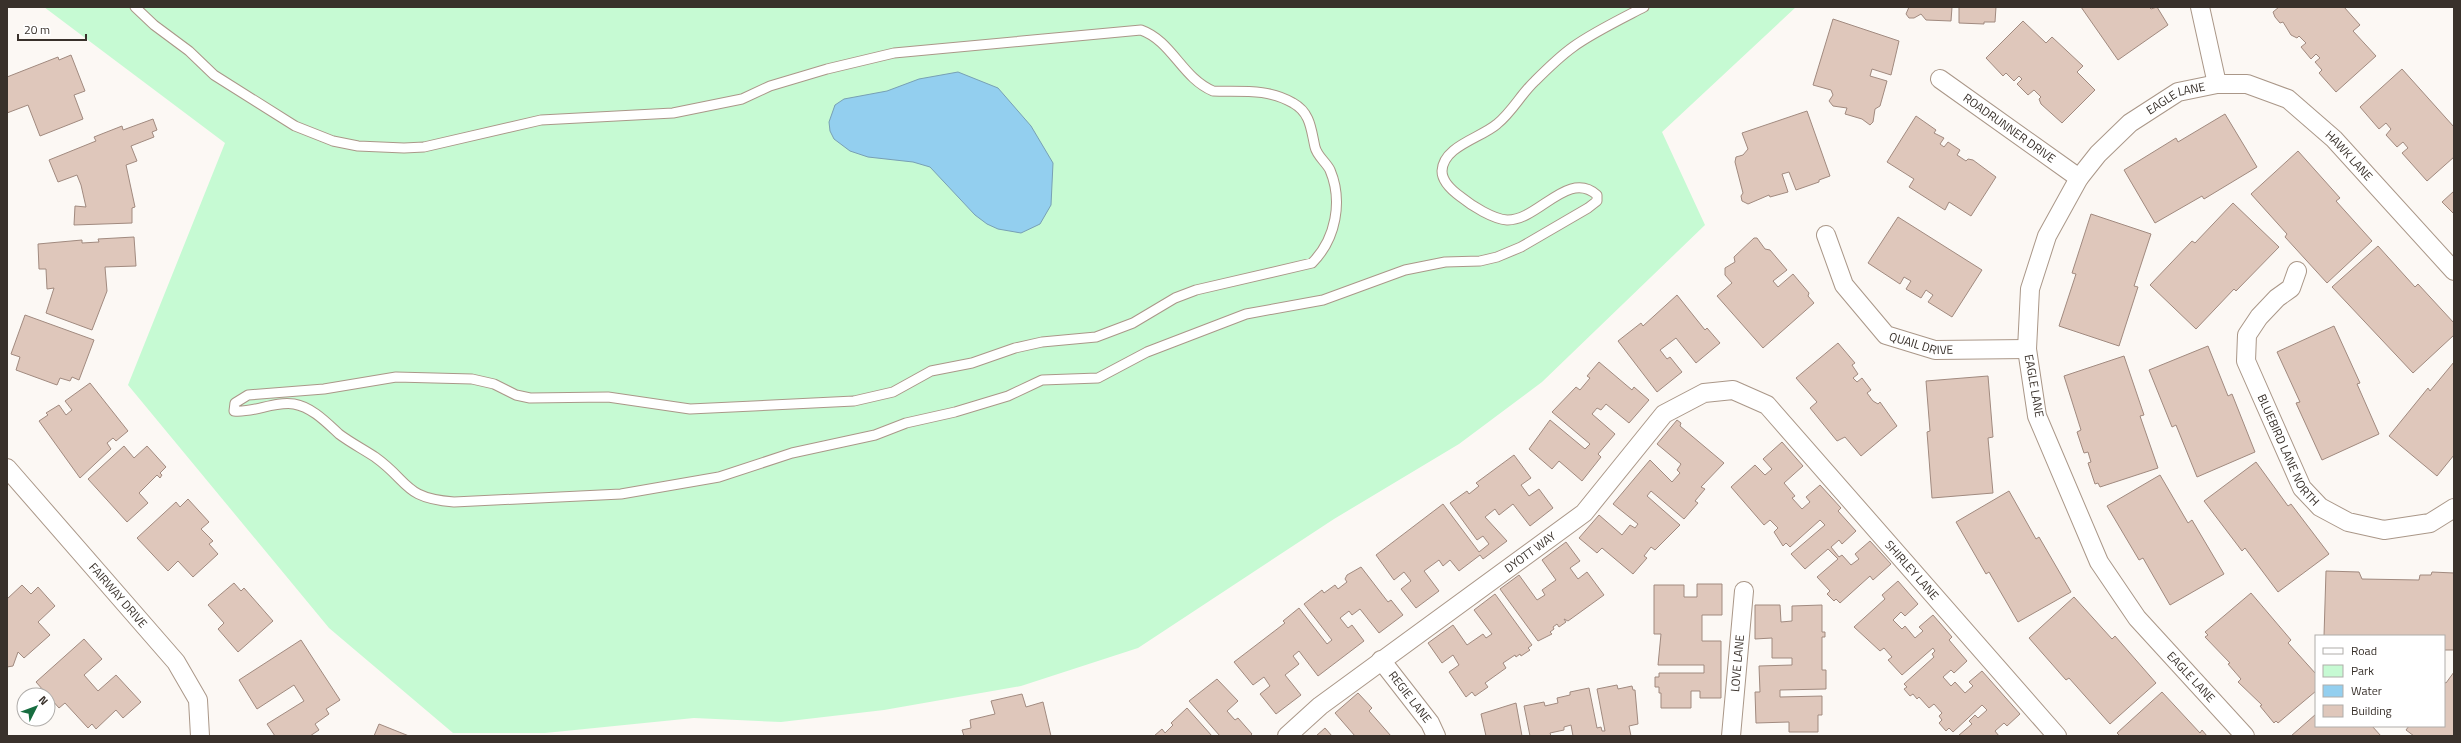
<svg xmlns="http://www.w3.org/2000/svg" width="2461" height="743" font-family="'Titillium Web',sans-serif">
	<rect width="100%" height="100%" fill="#fcf8f4"/>
	<path fill="#c6fad3" d="M44,7H1796L1662,132L1705,225L1542,382L1459,444L1334,519L1138,648L1021,686L884,710L781,722L694,718L545,733H453L329,628L128,385L225,143Z"/>
	<path fill="#93cfef" stroke="#78a0b4" d="M958,72L998,88L1031,126L1053,163L1051,205L1040,224L1021,233L998,229L987,224L975,215L930,167L913,162L868,157L850,151L834,139L830,131L829,122L835,105L844,99L887,91L919,79Z"/>
	<g fill="#dfc7bb" stroke="#a18a7f">
		<path d="M1909,7H1952L1951,21L1926,20L1921,14L1914,18H1909L1906,14Z"/>
		<path d="M1959,7H1996L1995,22H1984V24L1959,23Z"/>
		<path d="M2081,7H2149L2151,9L2157,7L2168,25L2118,60Z"/>
		<path d="M2279,7H2344L2360,25L2353,31L2376,56L2336,92L2319,73L2322,70L2315,62L2320,58L2316,54L2311,59L2301,47L2306,43L2299,36L2297,38L2291,35L2283,22L2280,23L2275,17L2273,12Z"/>
		<path d="M1833,19L1899,41L1891,75L1872,69L1870,76L1887,81L1880,106L1875,109L1873,122L1870,125L1862,119L1845,114L1847,108L1833,106L1829,101L1833,95L1831,90L1813,85Z"/>
		<path d="M2023,21L2046,43L2052,37L2083,66L2077,72L2095,90L2062,123L2041,104L2039,99L2041,97L2034,90L2028,95L2017,84L2022,79L2019,76L2014,81L2006,73L2003,76L1986,58Z"/>
		<path d="M71,55L85,91L74,95L83,119L40,136L28,105L7,113V77L58,57L59,60Z"/>
		<path d="M2402,69L2454,127V157L2427,181L2402,153L2408,148L2403,142L2397,147L2386,135L2391,129L2386,123L2379,129L2360,107Z"/>
		<path d="M1807,111L1830,176L1819,180V182L1796,190L1789,172L1782,174L1788,192L1770,197L1769,195L1748,204L1742,201L1741,196L1743,193L1735,162L1736,157L1743,155L1748,149L1742,133Z"/>
		<path d="M2225,114L2257,167L2204,199L2202,196L2155,223L2124,170L2176,138L2178,142Z"/>
		<path d="M1916,116L1936,130L1934,133L1944,138L1940,144L1944,147L1948,142L1960,150L1957,155L1966,161L1968,159L1973,160L1996,177L1971,216L1949,202L1945,210L1909,187L1914,179L1887,162Z"/>
		<path d="M153,119L157,130L152,132L154,137L131,146L137,161L126,165L135,207L132,208V223L74,225L75,206L86,207L81,185L77,175L58,182L49,160L96,141L94,137L122,126L123,130Z"/>
		<path d="M2298,151L2340,198L2336,201L2372,241L2327,283L2285,237L2287,234L2251,194Z"/>
		<path d="M2454,191V214L2442,202Z"/>
		<path d="M2233,203L2279,247L2236,291L2234,289L2196,329L2150,285L2192,241L2195,243Z"/>
		<path d="M2091,214L2151,234L2134,286L2138,287L2119,346L2059,326L2076,274L2072,273Z"/>
		<path d="M1898,217L1982,270L1952,317L1928,302L1933,295L1926,290L1921,298L1906,289L1911,281L1904,277L1900,284L1868,263Z"/>
		<path d="M134,237L136,266L105,267L107,291L92,330L46,313L54,288L47,289L46,269H39L38,244L82,240V243L99,242L98,239Z"/>
		<path d="M1754,238H1757L1765,249L1770,250L1787,270L1773,281L1778,287L1793,274L1809,293L1808,296L1814,303L1763,348L1717,296L1732,283L1725,275V268L1735,262L1734,257Z"/>
		<path d="M2378,246L2415,287L2418,284L2454,323V335L2413,373L2332,287Z"/>
		<path d="M1677,295L1705,330L1707,328L1720,343L1696,363L1676,338L1660,350L1667,359L1670,357L1682,372L1657,392L1618,341L1641,323L1643,326Z"/>
		<path d="M25,315L94,340L79,380L72,377L70,381L60,378L57,385L16,370L20,357L11,354Z"/>
		<path d="M2334,326L2360,383L2357,384L2379,434L2322,460L2296,403L2300,402L2277,352Z"/>
		<path d="M1838,343L1855,363L1852,365L1858,374L1853,378L1857,382L1862,378L1871,390L1867,393L1873,401L1878,404L1880,402L1897,426L1861,456L1845,437L1837,441L1810,408L1817,402L1796,378Z"/>
		<path d="M2208,346L2228,396L2232,394L2255,452L2197,477L2176,425L2172,427L2149,370Z"/>
		<path d="M2124,356L2144,415L2140,416L2158,468L2100,487L2098,483L2095,484L2088,463L2091,462L2088,452L2084,453L2077,432L2081,430L2064,376Z"/>
		<path d="M1599,362L1632,390L1634,387L1649,400L1629,423L1606,404L1601,410L1597,408L1592,414L1615,434L1598,454L1601,457L1582,481L1559,461L1552,469L1529,449L1550,420L1585,449L1590,444L1552,412L1576,387L1580,390L1590,378L1587,376Z"/>
		<path d="M2454,362V455L2437,476L2389,436L2428,388L2430,391Z"/>
		<path d="M1988,376L1993,437L1988,438L1993,493L1932,498L1927,432L1930,431L1926,381Z"/>
		<path d="M90,383L128,431L116,441L113,438L107,443L111,449L80,478L39,421L48,415L46,413L59,405L66,415L72,410L65,401Z"/>
		<path d="M1677,420L1681,423L1680,426L1724,463L1701,487L1705,489L1695,501L1698,503L1684,519L1651,491L1647,496L1680,525L1655,550L1651,547L1644,556L1647,558L1633,574L1602,548L1597,553L1579,538L1599,515L1622,535L1630,525L1635,528L1638,524L1613,504L1650,460L1672,482L1680,473L1677,470L1681,464L1657,444Z"/>
		<path d="M1782,442L1803,466L1784,483L1795,496L1792,498L1802,509L1810,502L1806,497L1820,485L1841,508L1838,511L1856,531L1842,544L1839,540L1831,547L1839,557L1842,555L1851,565L1859,559L1855,554L1870,541L1891,564L1873,580L1870,576L1840,603L1836,599L1834,601L1827,594L1830,591L1817,577L1838,559L1828,549L1805,569L1791,554L1825,525L1820,520L1790,547L1786,543L1783,546L1774,532L1778,528L1770,520L1764,525L1731,487L1755,465L1765,475L1772,469L1763,459Z"/>
		<path d="M124,446L134,458L147,446L166,467L160,473L162,475L160,478L157,475L139,493L148,503L127,522L88,479Z"/>
		<path d="M1514,455L1531,478L1521,485L1529,496L1539,489L1553,508L1530,526L1513,504L1499,515L1495,509L1485,517L1507,541L1483,559L1480,555L1459,571L1450,560L1443,566L1439,560L1424,571L1439,591L1416,608L1401,589L1411,581L1404,572L1394,580L1376,555L1443,504L1479,552L1489,544L1483,536L1477,540L1450,503L1467,491L1469,494L1479,486L1476,483Z"/>
		<path d="M2256,462L2288,506L2291,504L2329,554L2278,592L2245,548L2242,551L2204,501Z"/>
		<path d="M2160,475L2188,523L2192,520L2224,574L2170,605L2143,558L2139,560L2107,506Z"/>
		<path d="M2009,491L2036,539L2039,537L2071,592L2018,622L1989,572L1986,574L1956,522Z"/>
		<path d="M188,499L209,522L201,529L213,541L209,544L218,554L193,577L178,561L168,571L137,538L176,502L180,507Z"/>
		<path d="M1566,542L1580,561L1570,568L1578,579L1587,572L1604,595L1568,621L1564,619L1566,622L1559,627L1557,624L1553,627L1554,629L1550,632L1552,634L1538,641L1500,589L1519,575L1537,600L1545,595L1542,590L1556,580L1542,560Z"/>
		<path d="M1361,567L1388,602L1391,600L1403,615L1379,633L1360,609L1352,615L1349,611L1340,618L1348,628L1352,625L1364,641L1318,676L1299,651L1293,656L1299,664L1285,675L1301,695L1276,714L1260,694L1270,686L1264,677L1253,685L1234,662L1285,623L1283,621L1299,608L1327,644L1332,640L1304,604L1322,590L1324,593L1335,585L1338,589L1347,582L1345,579L1347,575Z"/>
		<path d="M2326,571L2359,572L2362,579L2419,580L2420,575H2431L2432,572L2454,573V650H2444V636H2324Z"/>
		<path d="M1898,581L1918,604L1905,616L1901,612L1893,620L1902,629L1905,626L1915,638L1923,631L1919,627L1933,615L1952,637L1949,640L1967,661L1954,673L1951,670L1943,677L1951,686L1955,682L1965,693L1973,686L1969,682L1982,671L2020,714L2007,726L2004,723L1995,731L1999,736H1958L1972,724L1969,721L1975,715L1978,718L1987,710L1982,705L1953,732L1949,728L1946,731L1939,723L1942,720L1939,716L1942,713L1934,704L1929,708L1919,697L1917,699L1913,694L1910,696L1904,689L1907,687L1904,684L1934,657L1932,654L1935,651L1933,648L1902,675L1888,660L1892,657L1884,648L1880,651L1854,627L1885,599L1882,595Z"/>
		<path d="M234,583L241,591L244,588L273,621L238,652L218,629L224,623L208,605Z"/>
		<path d="M1697,584H1722V615H1702V641H1721V698H1700V691H1691V708H1661V693H1659V687H1655V677H1659V673H1704V665H1658L1661,634H1654V585H1684V597H1697Z"/>
		<path d="M22,585L31,594L38,587L55,606L38,622L50,635L24,658L18,652L13,666L7,667V599Z"/>
		<path d="M2251,593L2291,640L2288,643L2316,674V691L2278,723L2276,721L2274,723L2260,706L2262,705L2238,682L2241,679L2228,664L2230,663L2205,637L2208,635L2205,632Z"/>
		<path d="M1495,594L1532,645L1528,648L1530,650L1521,656L1520,654L1516,657L1515,655L1503,663L1506,668L1485,683L1488,687L1475,696L1472,692L1466,697L1449,672L1459,665L1453,655L1442,663L1428,643L1453,625L1467,645L1483,634L1486,638L1492,634L1474,610Z"/>
		<path d="M2074,597L2112,639L2115,636L2156,683L2110,724L2069,678L2066,680L2029,638Z"/>
		<path d="M1755,605H1780L1781,622L1792,621V606L1822,605V632H1825V637H1822V670H1826V689L1780,690V697L1822,696V715H1818V732H1789V722L1756,723L1755,692H1760L1759,666L1792,665V658H1772V638L1755,639Z"/>
		<path d="M84,639L102,659L84,675L98,691L116,675L141,702L123,718L116,710L96,729L92,724L88,728L65,703L59,708L36,682Z"/>
		<path d="M301,640L340,700L326,709L329,714L315,724L319,730L310,736H275L267,724L304,701L294,685L257,709L239,680Z"/>
		<path d="M2454,672V736H2414L2406,730L2409,726H2444V682L2446,683Z"/>
		<path d="M1217,679L1238,701L1227,711L1235,720L1238,718L1252,734L1250,736H1220L1189,701Z"/>
		<path d="M1617,685L1618,689L1632,686L1633,690H1635L1638,724L1629,726L1631,736H1573L1571,725L1564,727V730L1550,733L1551,736H1530L1524,706L1544,702L1545,706L1558,703L1557,698L1570,695V692L1589,688L1597,728L1601,727L1602,731H1605L1597,689Z"/>
		<path d="M2162,692L2200,733L2202,730L2207,736H2120L2117,733Z"/>
		<path d="M1358,693L1372,708L1369,711L1391,736H1355L1335,713Z"/>
		<path d="M1022,694L1026,707L1043,702L1051,736H964L962,730L971,728L970,720L995,714L991,701Z"/>
		<path d="M1516,703L1522,736H1486L1481,714Z"/>
		<path d="M1187,708L1212,736H1154L1162,729L1165,733L1173,725L1171,723Z"/>
		<path d="M2316,714V726H2372L2381,736H2291Z"/>
		<path d="M379,724L409,736H374Z"/>
		<path d="M1325,728L1332,736H1316Z"/>
	</g>
	<g fill="none" stroke-linecap="round" stroke-linejoin="round">
		<defs>
			<path id="service" d="M135,7L154,25L189,51L214,75L295,126L333,141L358,146L404,148L424,147L541,120L673,113L742,99L770,86L827,69L894,53L1141,30C1172,41 1182,78 1213,91C1240,92 1268,88 1293,103C1311,113 1311,130 1315,147C1317,156 1326,162 1330,170C1343,201 1336,239 1312,263L1196,290L1175,298L1133,323L1096,337L1042,342L1015,348L972,363L931,371L893,392L854,401L690,409L608,397L530,398L516,395L494,384L472,379L396,377L324,389L248,395L235,403L234,411C255,413 273,401 294,404C312,407 327,423 339,434C351,443 363,449 375,457C410,482 403,498 454,502L621,494L719,477L792,453L875,435L906,423L955,412L1008,396L1042,380L1098,378L1147,352L1246,314L1323,300L1405,270L1445,262L1480,261L1497,257L1521,247L1588,208L1597,201V195C1568,169 1538,221 1507,220C1493,219 1472,206 1461,197C1454,192 1442,182 1442,171C1443,146 1481,138 1497,124C1512,112 1521,94 1535,81C1547,69 1559,57 1573,47C1592,33 1623,18 1644,7"/>
			<g id="minor">
				<path d="M2200,7L2217,84"/>
				<path id="s1" d="M1940,79L2079,178"/>
				<path id="s2" d="M1826,235L1844,285L1886,335L1935,350L2027,349"/>
				<path id="s3" d="M2297,271L2291,288L2277,298L2259,317L2247,335L2246,361L2302,488L2320,507L2348,522L2384,530L2430,523L2454,508"/>
				<path id="s4" d="M7,468L176,662L198,700L200,736"/>
				<path id="s5" d="M1381,660L1430,723L1436,736"/>
				<path id="s6" d="M1287,736L1320,706L1584,513L1664,414L1704,393L1733,390L1767,405L2057,736"/>
				<path id="s7" d="M1731,736L1744,591"/>
				<path id="s8" d="M2245,736L2137,618L2099,562L2037,416L2027,349L2030,289L2047,236L2079,178L2098,154L2130,123L2178,92L2217,84H2247L2288,99L2334,139L2454,271"/>
			</g>
		</defs>
		<use href="#service" stroke="#aa9788" stroke-width="11"/>
		<use href="#minor" stroke="#aa9788" stroke-width="20"/>
		<use href="#service" stroke="#fff" stroke-width="9"/>
		<use href="#minor" stroke="#fff" stroke-width="18"/>
	</g>
	<g text-anchor="middle" stroke-width="4" stroke-linejoin="round" paint-order="stroke">
		<g font-size="12" fill="#39312b" stroke="#fff">
			<text dy="4" stroke="none"><textPath href="#s8" startOffset="764">EAGLE LANE</textPath></text>
			<text dy="4" stroke="none"><textPath href="#s1" startOffset="85">ROADRUNNER DRIVE</textPath></text>
			<text dy="4" stroke="none"><textPath href="#s8" startOffset="965">HAWK LANE</textPath></text>
			<text dy="4" stroke="none"><textPath href="#s2" startOffset="155">QUAIL DRIVE</textPath></text>
			<text transform="translate(2034 386) rotate(80)" y="4">EAGLE LANE</text>
			<text dy="4" stroke="none"><textPath href="#s3" startOffset="208">BLUEBIRD LANE NORTH</textPath></text>
			<text dy="4" stroke="none"><textPath href="#s6" startOffset="305">DYOTT WAY</textPath></text>
			<text dy="4" stroke="none"><textPath href="#s6" startOffset="830">SHIRLEY LANE</textPath></text>
			<text dy="4" stroke="none"><textPath href="#s4" startOffset="169">FAIRWAY DRIVE</textPath></text>
			<text dy="4" stroke="none"><textPath href="#s7" startOffset="73">LOVE LANE</textPath></text>
			<text transform="translate(2191 677) rotate(47)" y="4">EAGLE LANE</text>
			<text dy="4" stroke="none"><textPath href="#s5" startOffset="47">REGIE LANE</textPath></text>
		</g>
	</g>
	<rect width="2461" height="743" fill="none" stroke="#39312b" stroke-width="16"/>
	<rect x="2315" y="635" width="130" height="92" fill="#ffffff" stroke="#b0adaa"/>
	<rect x="2323" y="648" width="20" height="6" fill="#ffffff" stroke="#b0adaa"/>
	<text x="2351" y="655" font-size="12" fill="#39312b">Road</text>
	<rect x="2323" y="665" width="20" height="12" fill="#c6fad3" stroke="#b0adaa"/>
	<text x="2351" y="675" font-size="12" fill="#39312b">Park</text>
	<rect x="2323" y="685" width="20" height="12" fill="#93cfef" stroke="#b0adaa"/>
	<text x="2351" y="695" font-size="12" fill="#39312b">Water</text>
	<rect x="2323" y="705" width="20" height="12" fill="#dfc7bb" stroke="#b0adaa"/>
	<text x="2351" y="715" font-size="12" fill="#39312b">Building</text>
	<g transform="translate(36 707) rotate(48)"><circle r="19" fill="#ffffff" stroke="#b0adaa"/>
	<path d="M0-3L7 15L0 10L-7 15Z" fill="#176d40"/>
	<text y="-6" font-size="11" font-weight="bold" text-anchor="middle" fill="#39312b">N</text>
	</g>
	<path d="M18 34v6h68v-6" fill="none" stroke="#39312b" stroke-width="2"/>
	<text x="24" y="34" font-size="12" fill="#39312b" stroke="#ffffff" stroke-width="3" paint-order="stroke">20 m</text>
</svg>
